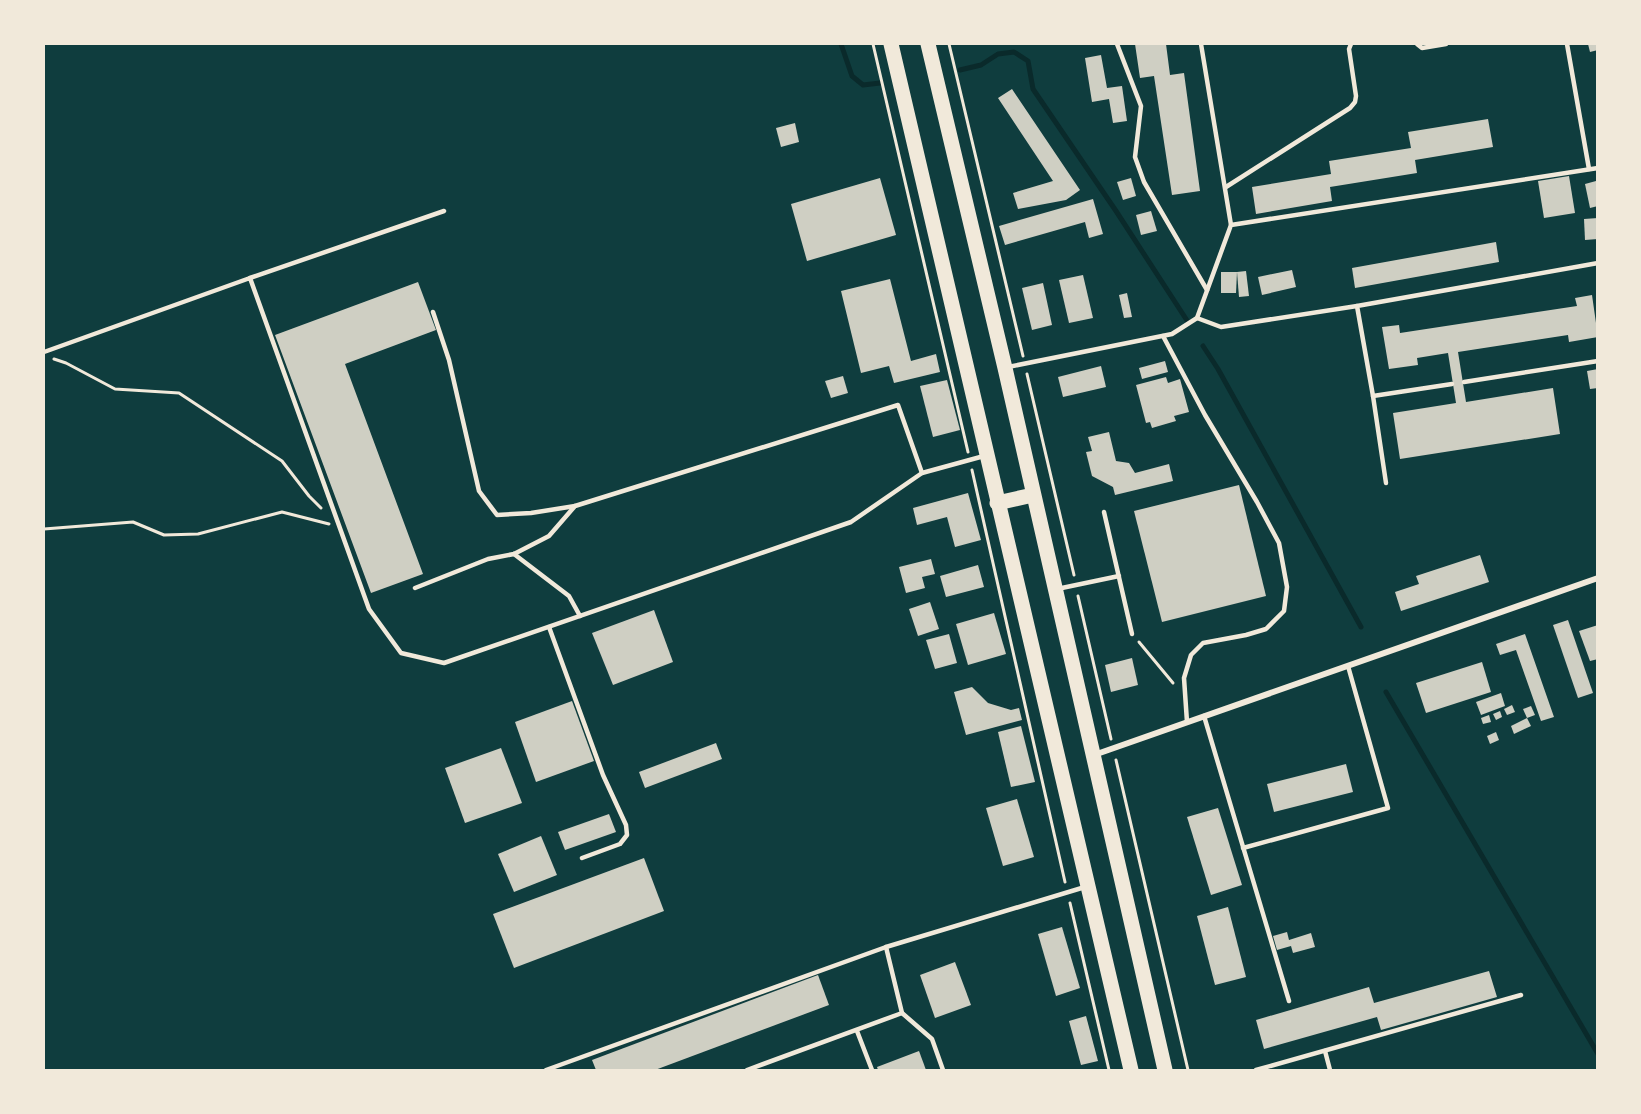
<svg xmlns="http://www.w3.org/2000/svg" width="1641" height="1114" font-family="Inter,sans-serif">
	<rect width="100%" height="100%" fill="#0f3d3e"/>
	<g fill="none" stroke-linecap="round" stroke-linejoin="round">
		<g stroke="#0a2a2b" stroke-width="5">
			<path d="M841,44L852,76L863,85L880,83"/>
			<path d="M960,70L981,65L998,54L1014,52L1028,61L1033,89L1116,211L1188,322"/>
			<path d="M1203,346L1218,369L1361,627"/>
			<path d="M1386,692L1598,1054"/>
		</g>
	</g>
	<g fill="#cfcfc3">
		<path d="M1135,44H1166L1170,75L1184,73L1200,191L1172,195L1154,76L1140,78Z"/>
		<path d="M1588,44H1598V50L1590,52Z"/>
		<path d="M1101,55L1107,88L1122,86L1127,121L1113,123L1109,99L1092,102L1085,58Z"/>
		<path d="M1012,89L1080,190L1066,200L1018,209L1013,193L1053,181L998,98Z"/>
		<path d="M1488,119L1493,147L1415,160L1417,173L1330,187L1332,201L1256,214L1252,187L1331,174L1329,161L1411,148L1408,132Z"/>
		<path d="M795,123L799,142L781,147L776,128Z"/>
		<path d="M1569,176L1575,213L1544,218L1538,181Z"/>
		<path d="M880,178L896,235L807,261L791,204Z"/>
		<path d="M1131,178L1136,196L1123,200L1117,182Z"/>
		<path d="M1596,181L1598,206L1590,208L1585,184Z"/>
		<path d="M1093,199L1103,234L1089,238L1085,222L1005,245L999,226Z"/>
		<path d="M1151,211L1157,231L1141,235L1136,215Z"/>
		<path d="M1598,218V239L1585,240L1584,219Z"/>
		<path d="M1496,242L1499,262L1355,288L1352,268Z"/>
		<path d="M1292,270L1296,287L1262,295L1258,277Z"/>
		<path d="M1246,271L1249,296L1239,297L1237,272Z"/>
		<path d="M1221,272H1237L1236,293H1221Z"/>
		<path d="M1083,275L1093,318L1069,323L1059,280Z"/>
		<path d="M890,279L911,361L936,354L940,372L894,383L889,366L861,373L841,291Z"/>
		<path d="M418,282L436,330L345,364L423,574L371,593L275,335Z"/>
		<path d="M1043,283L1052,325L1032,330L1022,288Z"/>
		<path d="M1127,293L1132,317L1124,318L1119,295Z"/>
		<path d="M1592,295L1598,337L1569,342L1568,335L1458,352L1466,402L1553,388L1560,434L1400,459L1393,413L1456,403L1448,353L1417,358L1418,365L1389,369L1382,327L1399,325L1400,333L1577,306L1575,298Z"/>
		<path d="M1165,361L1168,372L1142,379L1139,368Z"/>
		<path d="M1101,366L1106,387L1063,397L1058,377Z"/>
		<path d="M1598,369V388L1590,389L1587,371Z"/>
		<path d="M843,376L848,393L831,398L825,381Z"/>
		<path d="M1166,377L1168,383L1180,379L1189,412L1174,416L1176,421L1152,428L1150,422L1146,423L1136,385Z"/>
		<path d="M947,380L960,430L933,437L920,386Z"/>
		<path d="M1109,432L1116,461L1129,463L1135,473L1169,464L1173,481L1115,495L1113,487L1092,476L1086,452L1092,451L1088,437Z"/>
		<path d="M1239,485L1266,596L1162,622L1134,511Z"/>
		<path d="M968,493L981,540L955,547L947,517L917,525L913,508Z"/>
		<path d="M1480,555L1489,582L1401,611L1395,592L1419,584L1416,576Z"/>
		<path d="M931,559L935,574L922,577L925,588L906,593L899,567Z"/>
		<path d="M978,565L984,587L946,597L940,576Z"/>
		<path d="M930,602L939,629L918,636L909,609Z"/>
		<path d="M654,610L673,662L613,685L592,633Z"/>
		<path d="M994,613L1006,654L968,665L956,624Z"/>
		<path d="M1568,620L1593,693L1578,698L1553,625Z"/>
		<path d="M1598,625V659L1590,661L1579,631Z"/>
		<path d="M949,634L957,663L935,669L926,640Z"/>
		<path d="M1525,634L1554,717L1541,721L1516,650L1500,655L1496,644Z"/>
		<path d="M1132,658L1138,685L1111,692L1105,665Z"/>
		<path d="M1482,662L1491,692L1426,713L1416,683Z"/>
		<path d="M972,687L988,703L1011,710L1019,708L1022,720L966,735L954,692Z"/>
		<path d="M1501,693L1505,706L1481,715L1476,702Z"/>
		<path d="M572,701L594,761L536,782L515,722Z"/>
		<path d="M1512,705L1515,712L1507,715L1504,709Z"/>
		<path d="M1531,706L1535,715L1527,718L1523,709Z"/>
		<path d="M1500,711L1502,717L1496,720L1493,714Z"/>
		<path d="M1489,715L1491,722L1483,724L1481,718Z"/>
		<path d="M1527,718L1531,726L1514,734L1511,726Z"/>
		<path d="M1021,726L1035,782L1011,787L998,732Z"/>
		<path d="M1496,732L1499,740L1490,744L1487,736Z"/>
		<path d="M716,743L722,759L645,788L639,772Z"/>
		<path d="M501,748L522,803L465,823L445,768Z"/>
		<path d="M1346,764L1353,792L1274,812L1267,784Z"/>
		<path d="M1017,799L1034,857L1003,866L986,808Z"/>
		<path d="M1218,808L1242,885L1211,895L1187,817Z"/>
		<path d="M609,814L616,832L565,850L558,832Z"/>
		<path d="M541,836L557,875L514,892L498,854Z"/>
		<path d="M644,858L664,911L514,968L493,914Z"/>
		<path d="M1228,907L1246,977L1215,985L1197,916Z"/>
		<path d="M1062,927L1080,988L1056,996L1038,934Z"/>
		<path d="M1287,932L1289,940L1311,933L1315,947L1293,953L1291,946L1277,950L1273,936Z"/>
		<path d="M955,962L971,1005L935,1018L920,975Z"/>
		<path d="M1489,971L1497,997L1381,1030L1377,1017L1264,1049L1256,1020L1369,987L1374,1003Z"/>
		<path d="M818,975L829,1005L655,1070H596L592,1060Z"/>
		<path d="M1086,1016L1098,1061L1081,1065L1069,1021Z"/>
		<path d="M919,1051L926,1070H878L877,1067Z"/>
	</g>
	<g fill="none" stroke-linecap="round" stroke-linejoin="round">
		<g stroke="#f1e9da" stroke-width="3">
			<path d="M873,44L968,452"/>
			<path d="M949,44L1023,356"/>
			<path d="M54,359L66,363L115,389L179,393L282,461L309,496L321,508"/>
			<path d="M1027,374L1074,575"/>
			<path d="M972,470L1065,882"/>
			<path d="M44,529L133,522L164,535L198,534L282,512L329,524"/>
			<path d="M1078,596L1111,739"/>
			<path d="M1139,642L1173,683"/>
			<path d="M1116,760L1188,1070"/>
			<path d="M1070,903L1109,1070"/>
		</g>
		<g stroke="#f1e9da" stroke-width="4.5">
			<path d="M1117,44L1141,106L1135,157L1144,182L1207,290"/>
			<path d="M1201,44L1231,225"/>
			<path d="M1417,44L1422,48L1446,44"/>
			<path d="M1567,44L1589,169"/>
			<path d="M1226,187L1350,108L1355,102L1356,96L1349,49L1351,44"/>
			<path d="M250,278L444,211"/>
			<path d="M433,312L449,360L479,491L497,515L531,513L575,506"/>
			<path d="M1197,318L1221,327L1357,306"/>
			<path d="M1163,336L1205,415L1257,502L1279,543L1287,587L1284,611L1266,629L1246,635L1203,643L1191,655L1184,678L1187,722"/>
			<path d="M44,352L250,278L369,609L401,653L444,663L851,522L922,473L984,456"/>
			<path d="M1008,367L1172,334L1197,318L1231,225L1598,168"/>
			<path d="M1464,382L1598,361"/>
			<path d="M1452,384L1373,396L1357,306L1598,263"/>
			<path d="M1373,396L1386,483"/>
			<path d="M1104,512L1132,634"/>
			<path d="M514,554L569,596L580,616"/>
			<path d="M415,588L488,559L514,554L549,536L575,506L898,405L922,473"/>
			<path d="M1057,589L1119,576"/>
			<path d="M549,627L603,775L626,825L627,835L620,844L582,858"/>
			<path d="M1204,716L1289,1001"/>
			<path d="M1243,848L1388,808L1348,666"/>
			<path d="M902,1013L932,1039L943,1070"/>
			<path d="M857,1031L872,1070"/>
			<path d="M1325,1051L1330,1070"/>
			<path d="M546,1070L886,947L1085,887"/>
			<path d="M747,1070L902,1013L886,947"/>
			<path d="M1256,1070L1521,995"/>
		</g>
		<path stroke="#f1e9da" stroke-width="6" d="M1094,755L1598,578"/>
		<g stroke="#f1e9da" stroke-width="15">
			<path d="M891,44L1131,1070"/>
			<path d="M928,44L1005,368L1165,1070"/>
			<path d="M997,503L1033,495"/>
		</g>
	</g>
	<rect width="1641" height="1114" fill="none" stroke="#f1e9da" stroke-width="90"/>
</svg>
